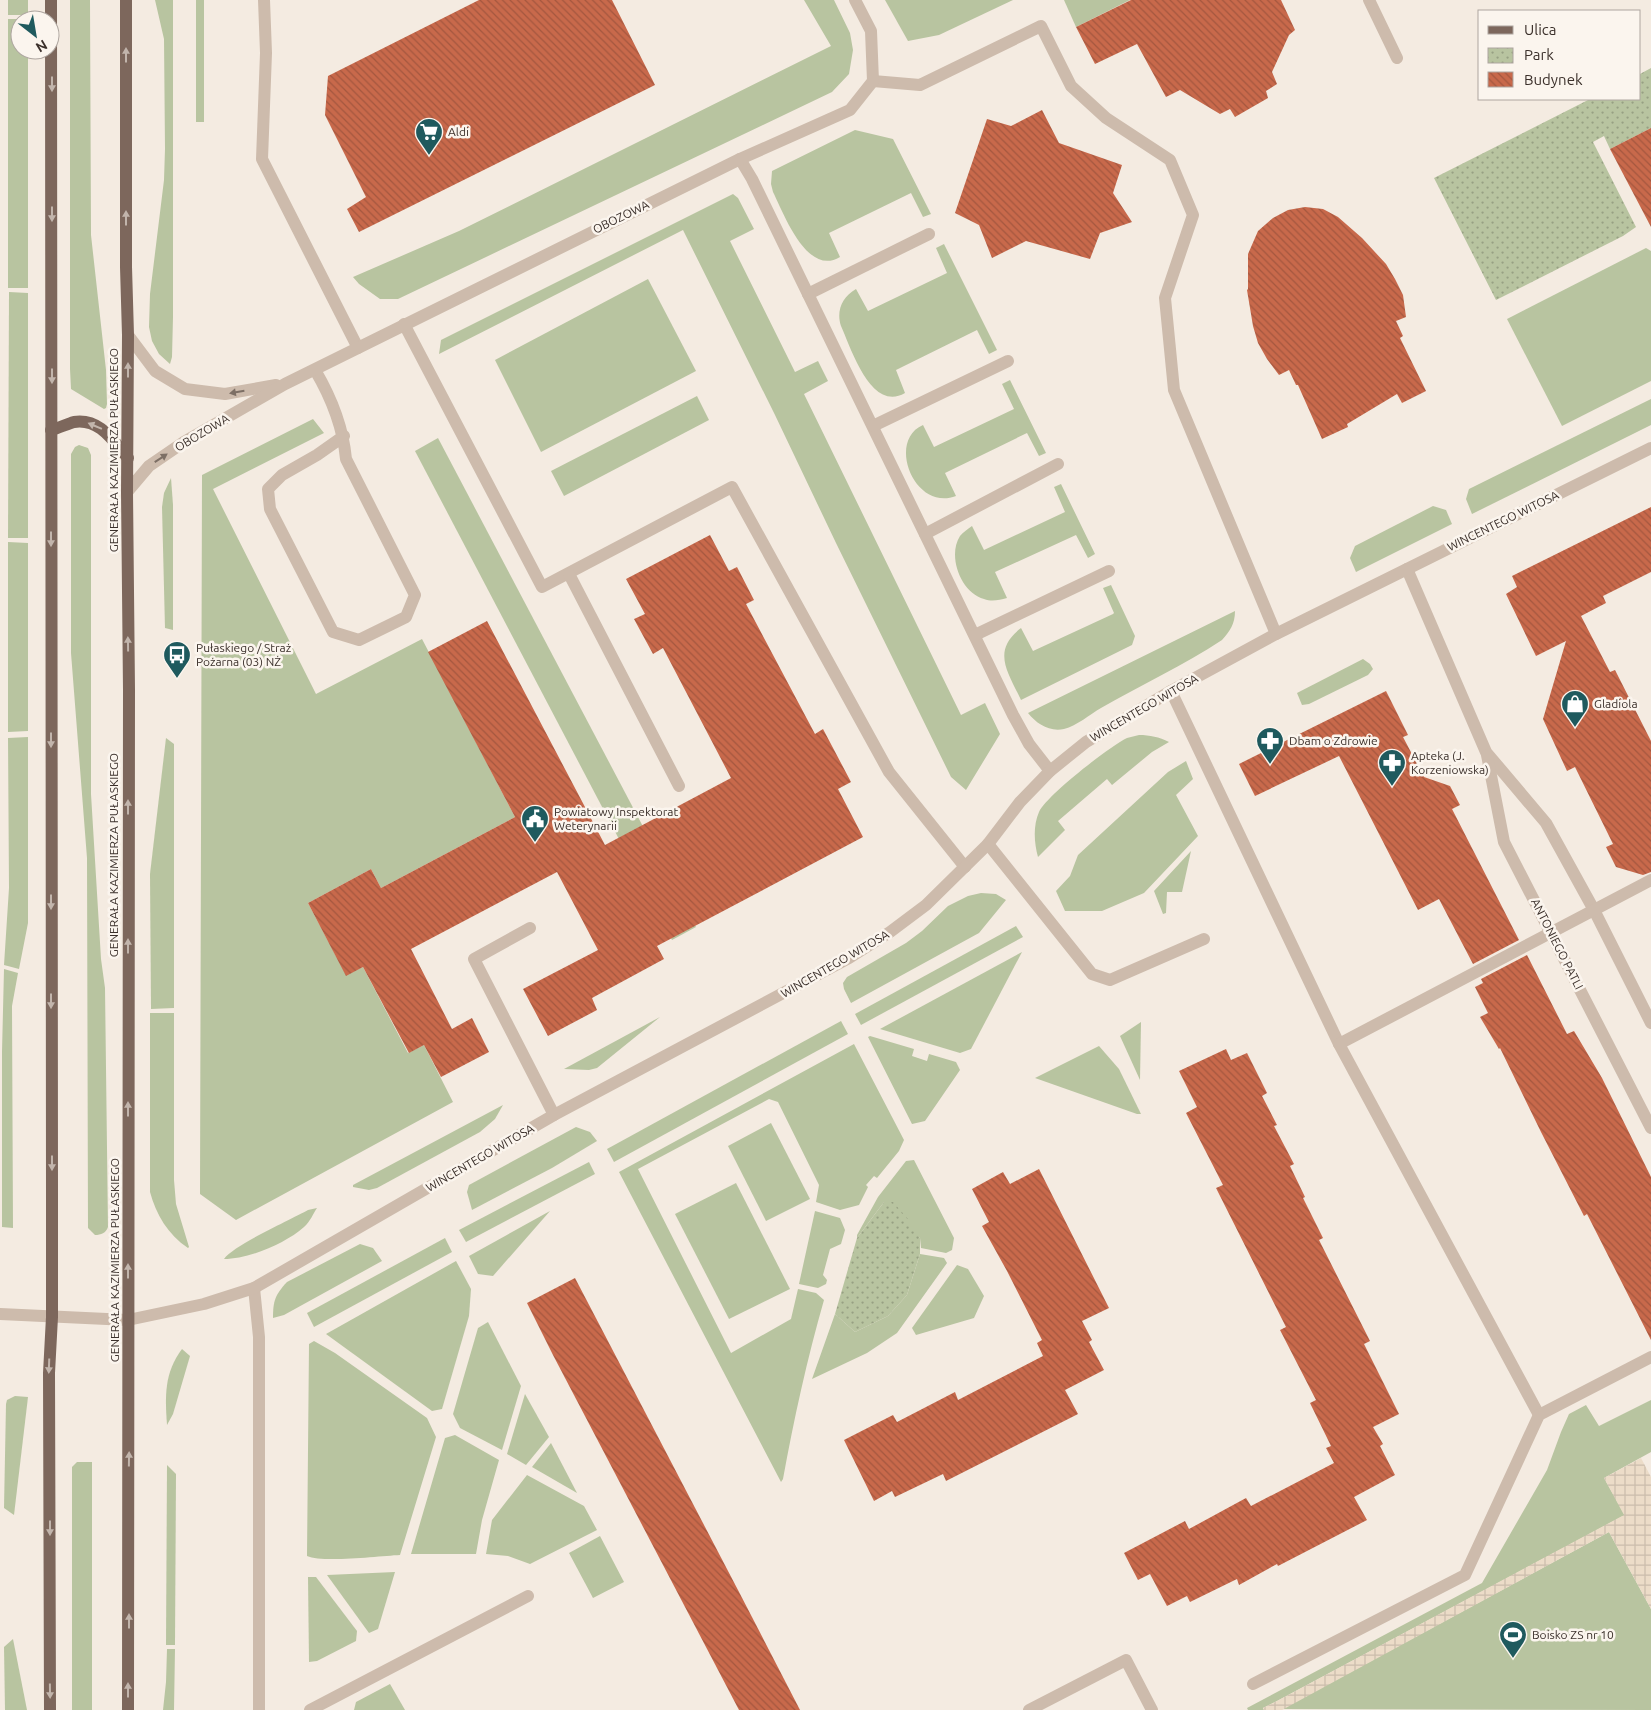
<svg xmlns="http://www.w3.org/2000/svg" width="1651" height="1710" font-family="Ubuntu,sans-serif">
	<defs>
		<pattern id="park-dots" width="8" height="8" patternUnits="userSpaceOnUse" patternTransform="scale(1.25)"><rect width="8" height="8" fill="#b8c4a0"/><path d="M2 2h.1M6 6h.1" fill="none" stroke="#97a083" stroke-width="1.8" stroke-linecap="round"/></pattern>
		<pattern id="plaza-grid" width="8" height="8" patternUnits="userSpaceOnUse" patternTransform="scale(1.25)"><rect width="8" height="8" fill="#ecdcc8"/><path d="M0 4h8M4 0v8" fill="none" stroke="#cbbdac"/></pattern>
		<pattern id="building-back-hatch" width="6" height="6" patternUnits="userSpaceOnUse" patternTransform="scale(1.25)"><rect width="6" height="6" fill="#c8694b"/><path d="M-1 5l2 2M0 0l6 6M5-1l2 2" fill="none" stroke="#a4573f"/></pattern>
	</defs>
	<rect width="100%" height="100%" fill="#f4ebe1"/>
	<g fill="#b8c4a0">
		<rect x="8" y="0" width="20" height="15"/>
		<path d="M70,0H90L91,235L106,370L107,404L106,408L104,409L71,389L70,369Z"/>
		<path d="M155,0H173V317L172,357L170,364L159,354L152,341L149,327L150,294L164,180L165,149L164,39Z"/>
		<rect x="196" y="0" width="8" height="122"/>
		<path d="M804,0H834L850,33L853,50L849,74L832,92L398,299H380L359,284L353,277L459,231L831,46Z"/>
		<path d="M885,0H1013L939,35L908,41Z"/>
		<path d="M1064,0H1130L1076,27Z"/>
		<path d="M8,19H27L20,20V50H28V288H8Z"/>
		<path d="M855,130L893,139L931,214L923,217L911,193L829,233L840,257C807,277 784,214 773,192L771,184L772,171Z"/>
		<path d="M733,194L738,198L754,229L730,241L795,372L818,361L828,381L804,394L961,715L985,703L1000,734L966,790L951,777L836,543L775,415L683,230L439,354L441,340Z"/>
		<path d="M944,244L997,350L989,354L977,330L896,370L905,393C871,413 851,348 841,326C836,311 842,297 856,289L868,311L947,273L936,248Z"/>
		<path d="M1646,248L1651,251V381L1562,426L1507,319Z"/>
		<path d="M648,279L696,371L541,452L495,360Z"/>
		<path d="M9,292L28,293V538H8Z"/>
		<path d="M1010,380L1046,453L1039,456L1027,433L945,473L956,496C915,512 886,441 923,425L934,447L1014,409L1002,384Z"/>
		<path d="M697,396L709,420L564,496L551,471Z"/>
		<path d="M1651,399V425L1472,514L1466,499L1469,489Z"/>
		<path d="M313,419L324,433L213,489L316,694L422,639L515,817L381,888L371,869L308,903L346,975L363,967L408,1053L424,1045L453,1102L236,1220L200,1194L202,475Z"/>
		<path d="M438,438L696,927L672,940L415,451Z"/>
		<path d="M79,445L88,448L91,455V794L101,959L105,988L108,1227C106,1233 101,1235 95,1235L88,1228L87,858L71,653V454L75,447Z"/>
		<path d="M171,478L173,505V630L165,628L162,507L164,493Z"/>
		<path d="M1061,484L1095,554L1088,558L1076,535L995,572L1007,598C999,600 992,602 984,599C961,593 947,556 960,536C963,532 968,529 972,526L984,550L1065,512L1054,487Z"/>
		<path d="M1433,506L1446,510L1452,524L1356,572L1350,558L1355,546Z"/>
		<path d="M8,542L28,543V731L8,732Z"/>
		<path d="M1111,585L1135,636L1132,645L1021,700C1008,672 991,651 1021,628L1033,651L1113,614L1114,613L1103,588Z"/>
		<path d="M1235,611C1235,624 1230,631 1222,640C1184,665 1141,685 1101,708C1090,714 1077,726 1064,729C1049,732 1037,724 1028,713Z"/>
		<path d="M1363,659L1370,664L1373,669L1368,675L1309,704L1302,705L1297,693Z"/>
		<path d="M1139,735C1150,735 1159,737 1169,742L1152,752L1112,785L1107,779L1058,821L1065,830L1038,857C1034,842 1033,826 1039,812C1046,796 1110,746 1127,738C1131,737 1135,736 1139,735Z"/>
		<path d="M28,737V923L19,969L4,965L9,888L8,738Z"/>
		<path d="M166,738L174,744V1008L151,1009L150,874Z"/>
		<path d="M1186,761L1193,779L1176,795L1198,836L1144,893L1102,911H1065L1056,891L1070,876L1078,855L1168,772Z"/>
		<path d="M1191,851L1182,892H1167L1166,913L1163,914L1154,891Z"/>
		<path d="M981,893L996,894L1006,900L979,933L851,1003L844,989L843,983L847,977L906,943L922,931L948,906L968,896Z"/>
		<path d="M1016,926L1023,937L861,1025L855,1014Z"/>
		<path d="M1022,952L971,1049L960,1053L880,1029Z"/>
		<path d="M4,969L18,973L12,1006L13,1228L2,1227V1052Z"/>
		<path d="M150,1013H174V1180L176,1204L189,1247L188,1248C168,1235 156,1214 150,1192Z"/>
		<path d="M660,1017L597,1068L589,1070L564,1069Z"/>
		<path d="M841,1021L848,1034L614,1162L607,1149Z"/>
		<path d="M1141,1022L1140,1080L1120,1036Z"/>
		<path d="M870,1036L914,1049L912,1056L927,1061L929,1054L956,1062L960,1070L925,1121L912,1124L868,1037Z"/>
		<path d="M854,1044L904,1140L899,1151L877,1178L874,1176L866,1185L868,1187L859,1205L840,1210L816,1202L819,1185L778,1102L769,1099L638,1169L731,1353L791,1319L798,1289L816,1293L824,1300C807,1359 794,1419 783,1479L781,1482L619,1172Z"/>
		<path d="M1099,1046L1119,1069L1141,1114H1137L1035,1078Z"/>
		<path d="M503,1105L495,1119L480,1132L377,1188L369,1190L353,1187V1185Z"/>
		<path d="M771,1123L810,1199L766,1221L728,1146Z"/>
		<path d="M576,1127L590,1132L597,1141L552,1168L472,1210L467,1192L469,1185Z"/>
		<path d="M914,1160L954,1238L952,1250L946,1253L921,1248L920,1238L884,1202L857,1238V1235L878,1197L906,1161Z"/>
		<path d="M589,1162L595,1174L466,1242L459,1230Z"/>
		<path d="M736,1183L790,1289L729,1319L675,1214Z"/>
		<path d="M317,1208C313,1214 310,1222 304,1227C285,1244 248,1259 224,1259C234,1245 290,1220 308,1210Z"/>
		<path d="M550,1211L493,1276L478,1274L469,1256Z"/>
		<path d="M815,1211L840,1218L845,1230L841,1244L830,1249L823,1275L827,1280L826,1284L818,1288L799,1284Z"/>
		<path d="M445,1238L452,1252L314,1327L307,1313Z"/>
		<path d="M360,1244L373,1248L382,1261L284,1315L273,1318C273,1301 275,1295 287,1282Z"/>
		<path d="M920,1254L944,1258L947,1263L897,1333L867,1353L812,1379L835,1314L855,1332L888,1316L907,1295Z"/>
		<path d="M456,1261L471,1289L469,1316L442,1409L432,1411L326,1334Z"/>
		<path d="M957,1265L968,1269L984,1296L974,1318L916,1335L912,1328Z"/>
		<path d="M488,1322L521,1386L502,1450L460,1428L453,1414L478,1328Z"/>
		<path d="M314,1341L335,1353L427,1418L436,1437L400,1555C379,1556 323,1563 307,1556L309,1344Z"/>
		<path d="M182,1349L190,1356L173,1414L167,1425C165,1396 164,1373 182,1349Z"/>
		<path d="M525,1394L549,1437L526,1465L507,1454Z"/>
		<path d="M15,1396L28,1397L14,1515L4,1508L6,1404L7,1400Z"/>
		<path d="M1651,1400V1452L1604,1478L1625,1515L1277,1701L1263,1708L1264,1710H1248L1247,1708L1482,1583L1547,1470L1561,1432L1569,1414L1586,1405L1599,1426Z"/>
		<path d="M455,1435L499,1460L482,1520L476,1554H411L445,1438Z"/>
		<path d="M551,1443L577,1493L532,1467Z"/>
		<path d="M77,1462H92V1710H72V1467Z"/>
		<path d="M167,1465L176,1474L175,1645H166Z"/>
		<path d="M527,1475L584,1506L597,1530L530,1564L508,1556L486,1554L492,1520Z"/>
		<path d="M1609,1532L1651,1609V1710L1282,1709Z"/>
		<path d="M600,1536L624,1582L593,1598L569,1553Z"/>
		<path d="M395,1572L378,1629L369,1633L327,1575Z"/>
		<path d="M308,1577H316L357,1631L356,1641L317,1661L309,1662Z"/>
		<path d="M13,1639L27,1710H5L4,1647Z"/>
		<path d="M167,1649H175L174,1710H163L166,1682Z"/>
		<path d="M390,1684L405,1710H354L356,1702Z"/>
	</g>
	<g fill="url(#park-dots)">
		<path d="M1651,68V128L1610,149L1604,136L1593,142L1636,227L1623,236L1496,300L1434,178L1590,99H1640V74Z"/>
		<path d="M884,1202H893L908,1219L920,1238V1254L907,1295L888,1316L855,1332L835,1314L857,1238Z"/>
	</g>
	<path fill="url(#plaza-grid)" d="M1641,1458L1651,1477V1609L1609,1532L1282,1710H1264L1263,1708L1277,1701L1624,1515L1604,1478Z"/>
	<g fill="url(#building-back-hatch)">
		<path d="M479,0H612L655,85L359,232L347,209L366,197L325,115L328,76Z"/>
		<path d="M1131,0H1281L1295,30L1289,35L1272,72L1277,84L1266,91L1268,98L1235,117L1230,109L1220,114L1180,90L1166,97L1137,44L1095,64L1076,27Z"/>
		<path d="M1042,110L1059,143L1122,165L1113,193L1132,222L1100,233L1090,259L1026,241L992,258L979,225L955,213L987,119L1011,126Z"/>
		<path d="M1651,128V227L1610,149Z"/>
		<path d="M1305,207L1323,209L1338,217L1362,238L1386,264L1395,279L1403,295L1406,317L1396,321L1403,336L1400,338L1426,391L1402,403L1397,394L1347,424L1348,427L1322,439L1298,385H1296L1289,370L1279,375L1267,359L1258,343L1253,326L1247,290L1248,289V254L1258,231L1273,218L1288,210Z"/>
		<path d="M1651,507V572L1603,596L1606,603L1581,616L1610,672L1615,670L1651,741V872L1643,875L1616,867L1606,847L1613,844L1575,767L1567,771L1543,719L1566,641L1536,656L1506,594L1517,587L1512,576Z"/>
		<path d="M710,535L729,571L737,567L754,600L746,604L815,734L823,729L851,782L838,789L863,837L657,946L664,959L592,998L597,1010L548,1036L523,989L598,950L557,872L411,949L452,1029L472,1018L489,1052L441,1077L424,1045L409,1053L363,967L346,976L308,903L371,869L381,888L515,817L428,652L487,621L605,845L731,778L663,648L653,654L634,619L645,614L626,579Z"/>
		<path d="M1386,691L1408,735L1403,737L1424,777L1450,786L1460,805L1452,809L1519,940L1473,964L1439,899L1418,910L1339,756L1255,796L1239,764Z"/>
		<path d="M1527,955L1567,1034L1574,1031L1602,1078L1651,1177V1340L1587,1214L1584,1216L1541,1132L1500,1048L1499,1049L1480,1017L1488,1013L1475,987L1483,983L1481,979Z"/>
		<path d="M1226,1049L1231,1060L1247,1053L1267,1093L1262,1096L1277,1125L1274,1126L1294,1164L1290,1166L1305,1197L1303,1198L1323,1238L1319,1240L1370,1341L1364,1344L1399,1414L1373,1427L1383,1444L1380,1446L1395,1475L1354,1497L1367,1520L1278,1566L1277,1564L1239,1585L1237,1579L1190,1602L1187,1596L1167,1606L1150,1574L1138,1580L1124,1553L1185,1521L1189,1529L1246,1498L1251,1506L1334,1463L1326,1448L1331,1446L1310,1403L1316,1400L1280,1330L1286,1327L1216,1188L1223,1185L1186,1113L1197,1107L1179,1071Z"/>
		<path d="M1039,1169L1109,1308L1082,1321L1092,1340L1089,1342L1104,1370L1065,1390L1078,1414L946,1481L943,1474L895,1497L892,1491L874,1501L844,1440L893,1415L897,1422L955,1392L958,1400L1043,1356L1037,1343L1042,1340L1007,1271L982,1226L989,1222L972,1189L1003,1172L1010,1184Z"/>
		<path d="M575,1278L739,1592L800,1710H739L553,1355L527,1303Z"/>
	</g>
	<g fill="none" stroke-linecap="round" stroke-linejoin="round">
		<g stroke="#cdbbac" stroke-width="12">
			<path d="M264,0L266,53L262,159L358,348"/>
			<path d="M1369,0L1397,58"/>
			<path d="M873,81L920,85L1041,26L1071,86L1106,118L1170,160L1193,215L1165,298L1174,390L1276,634"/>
			<path d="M740,159L752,179L1013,715L1029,744L1050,771"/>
			<path d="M808,294L929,234"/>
			<path d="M404,324L542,587L732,487L889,772L965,867"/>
			<path d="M128,335L155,371L185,389L225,394L276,385"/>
			<path d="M315,370C331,397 343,427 346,459L415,595L406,617L359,640L333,632L270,509L268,489L282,475L317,455L344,436"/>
			<path d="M873,426L1008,361"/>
			<path d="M127,492L149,466L184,442L285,384L740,159L850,110L873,81L871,31L855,0"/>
			<path d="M925,534L1058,464"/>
			<path d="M1407,569L1486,752L1546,823L1594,910L1651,1023"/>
			<path d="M569,574L679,786"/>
			<path d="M975,635L1109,571"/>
			<path d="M1171,691L1339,1044L1539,1415"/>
			<path d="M1487,755L1504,842L1651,1128"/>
			<path d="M988,844L1092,974L1110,980L1204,939"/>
			<path d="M530,928L474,959L554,1115"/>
			<path d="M1339,1044L1651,880"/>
			<path d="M254,1288L259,1337V1710"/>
			<path d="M0,1314L128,1320L204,1304L254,1288L554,1115L849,958L890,932L926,905L988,844L1020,802L1050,771L1086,742L1171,691L1276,634L1651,448"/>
			<path d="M1253,1684L1465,1575L1539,1415L1651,1357"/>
			<path d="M310,1710L528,1596"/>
			<path d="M1029,1710L1126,1660L1152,1710"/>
		</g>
		<g stroke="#7d675c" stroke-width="12">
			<path d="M126,0V267L128,335L127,492L129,689L128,1710"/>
			<path d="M51,430C59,428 67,424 74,422C100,418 113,441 128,458"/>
			<path d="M50,1710L49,1373L52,1317V1202L51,0"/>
		</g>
	</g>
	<defs><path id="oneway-solid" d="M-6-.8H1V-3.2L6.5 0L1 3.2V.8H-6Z" transform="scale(1.25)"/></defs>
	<g fill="#c2b5ac">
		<use href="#oneway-solid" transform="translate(126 55) rotate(-90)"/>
		<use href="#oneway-solid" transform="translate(52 84) rotate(90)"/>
		<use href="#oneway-solid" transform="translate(52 214) rotate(90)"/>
		<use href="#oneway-solid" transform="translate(126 218) rotate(-90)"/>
		<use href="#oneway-solid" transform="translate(128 370) rotate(-90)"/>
		<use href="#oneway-solid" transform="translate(52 376) rotate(90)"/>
		<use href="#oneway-solid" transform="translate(95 426) rotate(-157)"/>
		<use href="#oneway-solid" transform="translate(51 539) rotate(90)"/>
		<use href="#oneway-solid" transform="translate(128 644) rotate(-91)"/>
		<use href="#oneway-solid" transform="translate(51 740) rotate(90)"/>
		<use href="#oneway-solid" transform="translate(128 807) rotate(-90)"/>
		<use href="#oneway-solid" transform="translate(51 902) rotate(90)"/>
		<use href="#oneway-solid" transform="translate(128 946) rotate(-90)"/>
		<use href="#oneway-solid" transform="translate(51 1001) rotate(90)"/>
		<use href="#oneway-solid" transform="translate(128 1109) rotate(-90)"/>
		<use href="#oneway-solid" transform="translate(52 1163) rotate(90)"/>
		<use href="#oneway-solid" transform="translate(128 1271) rotate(-90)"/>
		<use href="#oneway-solid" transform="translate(49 1366) rotate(92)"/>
		<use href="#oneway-solid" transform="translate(129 1459) rotate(-89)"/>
		<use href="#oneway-solid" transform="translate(50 1528) rotate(90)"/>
		<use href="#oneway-solid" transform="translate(129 1621) rotate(-90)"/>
		<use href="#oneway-solid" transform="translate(128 1690) rotate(-90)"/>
		<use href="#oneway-solid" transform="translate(50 1691) rotate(89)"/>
	</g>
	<g fill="#7d6f65">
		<use href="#oneway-solid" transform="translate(237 392) rotate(170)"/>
		<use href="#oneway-solid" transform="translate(161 458) rotate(-33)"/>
	</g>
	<defs>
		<symbol id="supermarket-pin" viewBox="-11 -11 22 30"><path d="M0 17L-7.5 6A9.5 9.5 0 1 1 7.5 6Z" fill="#1f5a5e" stroke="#fbf5ee"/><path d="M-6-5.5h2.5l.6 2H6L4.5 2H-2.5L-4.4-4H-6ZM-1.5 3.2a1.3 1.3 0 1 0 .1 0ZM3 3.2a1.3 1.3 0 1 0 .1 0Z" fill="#fff"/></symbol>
		<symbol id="bus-pin" viewBox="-11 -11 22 30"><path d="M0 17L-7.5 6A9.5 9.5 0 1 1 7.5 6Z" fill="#1f5a5e" stroke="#fbf5ee"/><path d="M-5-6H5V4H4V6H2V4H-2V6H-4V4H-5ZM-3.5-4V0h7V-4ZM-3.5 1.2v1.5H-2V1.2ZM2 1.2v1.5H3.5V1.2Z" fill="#fff"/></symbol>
		<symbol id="shop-pin" viewBox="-11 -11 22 30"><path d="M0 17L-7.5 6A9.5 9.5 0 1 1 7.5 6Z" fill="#1f5a5e" stroke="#fbf5ee"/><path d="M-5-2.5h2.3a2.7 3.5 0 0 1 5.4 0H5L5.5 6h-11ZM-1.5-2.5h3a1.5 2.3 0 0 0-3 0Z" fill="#fff"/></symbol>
		<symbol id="pharmacy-pin" viewBox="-11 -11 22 30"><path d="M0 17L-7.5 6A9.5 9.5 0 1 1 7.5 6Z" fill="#1f5a5e" stroke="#fbf5ee"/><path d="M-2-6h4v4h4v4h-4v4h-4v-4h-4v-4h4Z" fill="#fff"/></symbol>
		<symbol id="civic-pin" viewBox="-11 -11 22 30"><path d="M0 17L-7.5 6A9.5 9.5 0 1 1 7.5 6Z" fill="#1f5a5e" stroke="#fbf5ee"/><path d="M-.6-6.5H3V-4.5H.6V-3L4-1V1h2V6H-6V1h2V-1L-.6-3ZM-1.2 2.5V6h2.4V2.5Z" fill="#fff"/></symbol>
		<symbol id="stadium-pin" viewBox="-11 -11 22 30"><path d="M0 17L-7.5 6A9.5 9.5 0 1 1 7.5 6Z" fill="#1f5a5e" stroke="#fbf5ee"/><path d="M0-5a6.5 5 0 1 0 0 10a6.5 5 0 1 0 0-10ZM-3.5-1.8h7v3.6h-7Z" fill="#fff"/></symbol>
	</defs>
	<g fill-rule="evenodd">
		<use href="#supermarket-pin" x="413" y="116" width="32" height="43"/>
		<use href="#bus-pin" x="161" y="639" width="32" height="43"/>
		<use href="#shop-pin" x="1559" y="688" width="32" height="43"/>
		<use href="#pharmacy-pin" x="1254" y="725" width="32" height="43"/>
		<use href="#pharmacy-pin" x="1376" y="747" width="32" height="43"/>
		<use href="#civic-pin" x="519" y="803" width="32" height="43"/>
		<use href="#stadium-pin" x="1497" y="1619" width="32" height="43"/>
	</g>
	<g text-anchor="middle" stroke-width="5" stroke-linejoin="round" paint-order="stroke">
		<g font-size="12" fill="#3b302b" stroke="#fbf5ee" text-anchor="start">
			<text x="448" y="136">Aldi</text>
			<text x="196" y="652">Pułaskiego / Straż<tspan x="196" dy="14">Pożarna (03) NŻ</tspan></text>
			<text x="1594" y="708">Gladiola</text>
			<text x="1289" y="745">Dbam o Zdrowie</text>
			<text x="1411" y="760">Apteka (J.<tspan x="1411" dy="14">Korzeniowska)</tspan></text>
			<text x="554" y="816">Powiatowy Inspektorat<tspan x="554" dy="14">Weterynarii</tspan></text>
			<text x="1532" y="1639">Boisko ZS nr 10</text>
		</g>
		<g font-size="12" fill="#3b302b" stroke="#fbf5ee">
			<text transform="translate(621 217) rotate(-26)" y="4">OBOZOWA</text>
			<text transform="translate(202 433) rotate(-31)" y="4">OBOZOWA</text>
			<text transform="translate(114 450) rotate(-90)" y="4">GENERAŁA KAZIMIERZA PUŁASKIEGO</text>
			<text transform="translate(1503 521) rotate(-26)" y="4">WINCENTEGO WITOSA</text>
			<text transform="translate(1144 708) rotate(-30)" y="4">WINCENTEGO WITOSA</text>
			<text transform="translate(114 855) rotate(-90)" y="4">GENERAŁA KAZIMIERZA PUŁASKIEGO</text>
			<text transform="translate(1557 944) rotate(63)" y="4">ANTONIEGO PATLI</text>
			<text transform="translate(835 964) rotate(-30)" y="4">WINCENTEGO WITOSA</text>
			<text transform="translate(480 1158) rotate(-30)" y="4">WINCENTEGO WITOSA</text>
			<text transform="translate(115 1260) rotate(-90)" y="4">GENERAŁA KAZIMIERZA PUŁASKIEGO</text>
		</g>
	</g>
	<rect x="1478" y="10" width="162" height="90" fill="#fbf5ee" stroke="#aea6a0"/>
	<rect x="1488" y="26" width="25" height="8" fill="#7d675c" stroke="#aea6a0"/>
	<text x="1524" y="35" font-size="15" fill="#3b302b">Ulica</text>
	<rect x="1488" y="48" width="25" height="15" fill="url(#park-dots)" stroke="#aea6a0"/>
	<text x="1524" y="60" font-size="15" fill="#3b302b">Park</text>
	<rect x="1488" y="72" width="25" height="15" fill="url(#building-back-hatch)" stroke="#aea6a0"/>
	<text x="1524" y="85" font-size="15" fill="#3b302b">Budynek</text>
	<g transform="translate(35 35) rotate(149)"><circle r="24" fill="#fbf5ee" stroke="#aea6a0"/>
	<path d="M0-4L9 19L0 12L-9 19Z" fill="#1f5a5e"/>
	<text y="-8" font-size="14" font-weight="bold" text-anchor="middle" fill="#3b302b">N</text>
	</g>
</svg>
